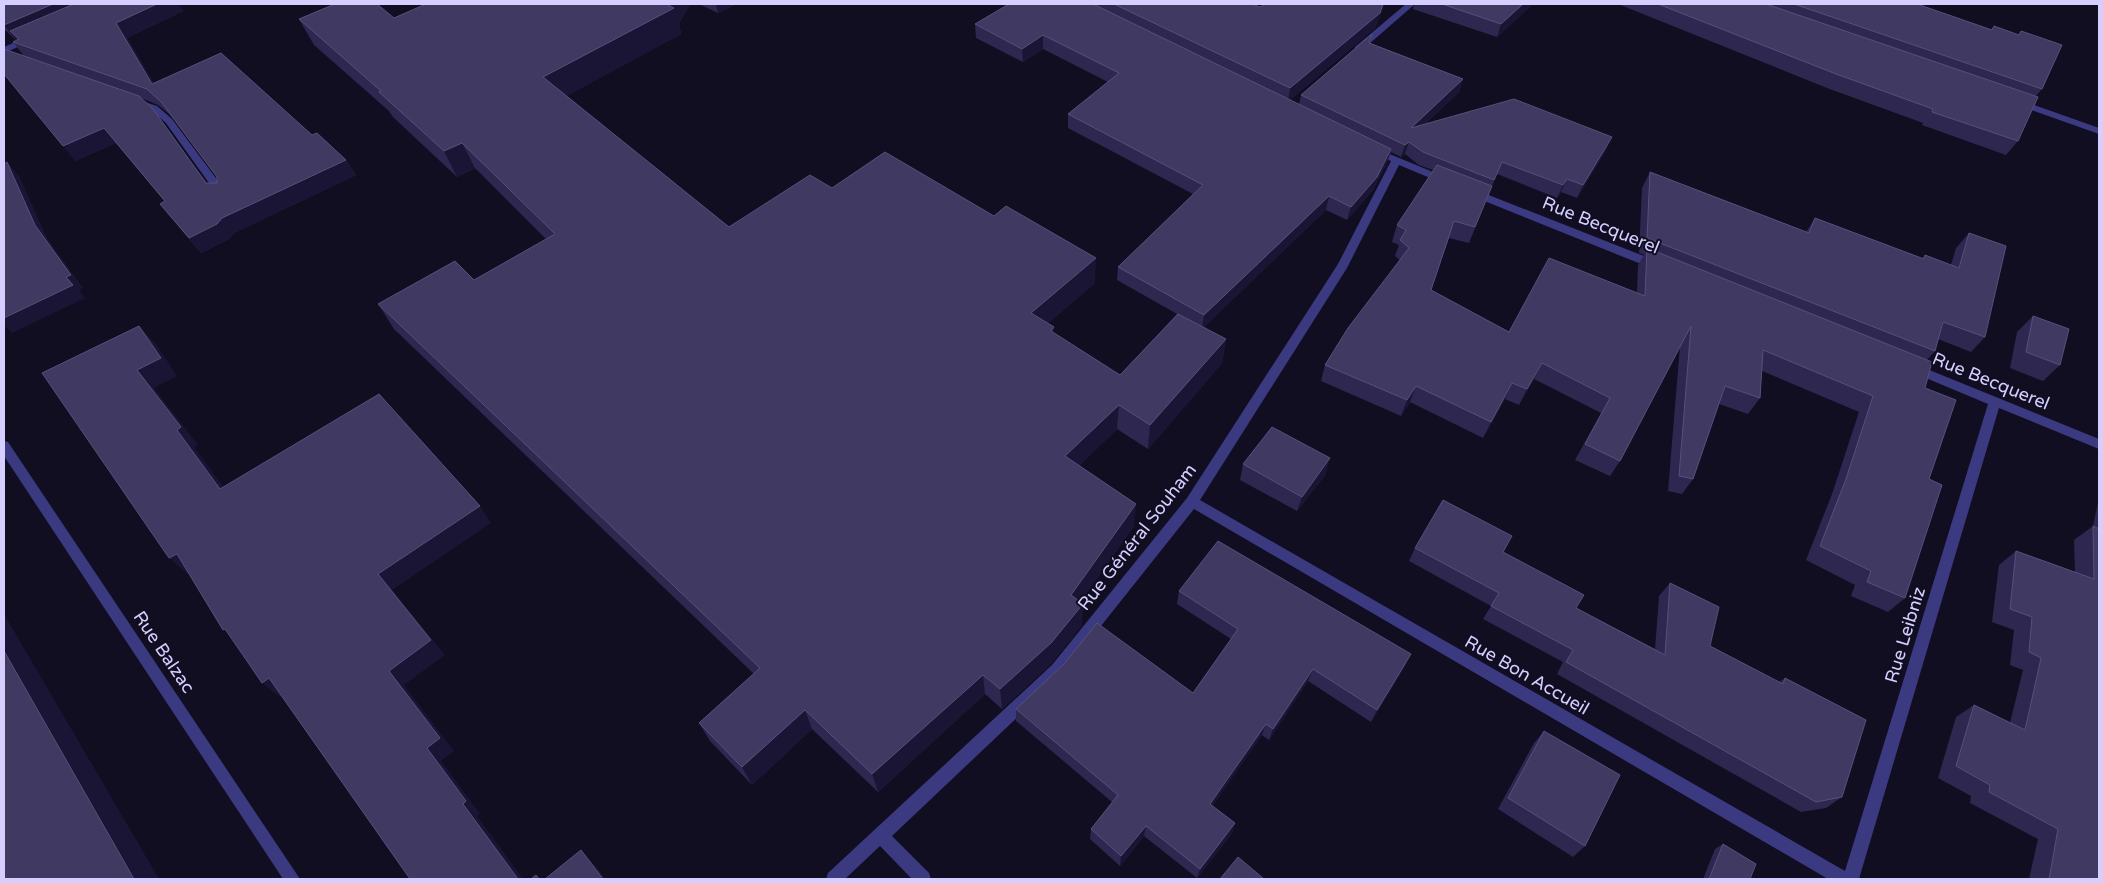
<svg xmlns="http://www.w3.org/2000/svg" width="2103" height="883" font-family="'Varela Round',sans-serif">
	<rect width="100%" height="100%" fill="#110e22"/>
	<g fill="none" stroke-linecap="round" stroke-linejoin="round">
		<g fill="#3b3980" fill-rule="evenodd">
			<path d="M1406,4H1415L1361,51H1355V47Z"/>
			<path d="M29,36L32,37V41L4,53V47Z"/>
			<path d="M136,99L157,106L172,119L227,193V197H219L166,123L151,110L133,104V100Z"/>
			<path d="M2017,99L2099,128V134L2014,104V100Z"/>
			<path d="M1375,148L1450,179L1451,181L1446,184L1442,183L1399,165L1347,268L1200,500L1845,871L1988,404L1909,371L1907,368L1909,365H1917L2099,439V449L1999,408L1859,879H1828L1194,509L1062,675L892,836L929,873L931,879H912L880,846L845,879H826L828,873L1052,665L1187,498L1338,264L1391,161L1371,153V149Z"/>
			<path d="M1471,188L1659,262L1661,265L1659,268H1651L1467,194V190Z"/>
			<path d="M4,441L8,442L300,879H283L4,456Z"/>
		</g>
	</g>
	<g fill="#2e274f" fill-rule="evenodd">
		<path d="M4,4H178L183,11L127,38L154,84L312,135L346,160L356,175L234,233L229,239L201,253L160,204L165,202L116,143L75,161L24,56L13,42L18,40L17,39L16,40L4,29ZM141,98L158,105L174,118L217,177V183H207Z"/>
		<path d="M426,4H690L679,24L681,34L566,96L729,227L832,188L1095,283L1048,323L1054,327V333L1120,375L1177,314L1117,280L1118,267L1193,194L1068,128V114L1108,82L1043,49L1023,62L976,38L975,24L1009,4H1252L1260,7L1376,27L1290,100L1299,104L1301,95L1372,34L1370,43L1463,79L1459,92L1425,124L1612,137L1606,150L1577,198L1561,192L1557,198L1497,174L1469,243L1449,238L1431,290L1509,332L1637,293L1638,265L1644,255L1639,253L1642,188L1650,172L1806,232L1815,218L1922,258L1925,255L1951,265L1956,248L1969,233L1985,337L1971,352L1938,339L1935,351L1927,360L1925,388L1929,479L1905,598L1888,612L1851,596L1855,585L1806,560L1832,494L1859,412L1762,371L1760,398L1748,414L1719,404L1693,479L1682,494L1668,491L1680,346L1620,461L1610,476L1575,460L1601,413L1534,379L1519,405L1505,399L1483,438L1410,402L1401,416L1321,381L1325,365L1400,260L1395,256L1399,245L1392,242L1397,225L1433,170L1419,165L1405,154L1401,157L1391,152L1387,163L1373,190L1347,220L1326,210L1204,327L1226,339L1222,363L1148,449L1117,429L1079,466L1134,526L1080,602L1082,625L1051,664L1002,709L985,694L878,792L812,729L752,785L710,741L699,723L754,674L394,329L378,304L474,280L546,239L475,168L457,177L393,117L389,111L314,45L299,19L394,18Z"/>
		<path d="M699,4H736L718,13Z"/>
		<path d="M1414,4H1533L1497,37L1413,9Z"/>
		<path d="M1618,4H1917L1991,30L1994,26L2042,89L2036,96L2018,141L2006,155L1922,125L1923,123L1827,88Z"/>
		<path d="M2033,316L2060,365L2043,381L2010,368L2017,332Z"/>
		<path d="M1243,464L1326,474L1297,511L1240,480Z"/>
		<path d="M2099,498V879H2029L2038,839L1970,803L1971,796L1938,778L1956,717L1974,705L2010,723L2023,670L2010,665L2014,630L1992,622L1999,565L2016,551L2075,572L2074,540L2093,526Z"/>
		<path d="M1415,548L1503,552L1576,608L1655,649L1659,596L1670,583L1710,646L1779,682L1785,678L1842,797L1826,808L1801,812L1557,674L1563,662L1483,619L1491,606L1409,561Z"/>
		<path d="M1179,591L1405,666L1371,722L1308,681L1269,740L1262,735L1212,806L1235,823L1232,833L1197,878L1144,836L1120,866L1090,839L1091,829L1112,802L1016,721V709L1193,693L1231,639L1177,604Z"/>
		<path d="M1544,731L1585,846L1573,857L1498,809L1534,743Z"/>
		<path d="M1723,844L1750,879H1703L1715,849Z"/>
	</g>
	<g fill="#1b1535">
		<path d="M53,4H99L10,31L17,39L16,40L4,25Z"/>
		<path d="M157,4H178L183,11L127,38L163,99L152,84L116,23Z"/>
		<path d="M716,4H736L718,13Z"/>
		<path d="M1383,4H1385L1376,27L1288,102L1290,88Z"/>
		<path d="M1523,4H1533L1497,37L1501,24Z"/>
		<path d="M668,5V4H690L679,24L681,34L554,103L543,77Z"/>
		<path d="M1043,35V49L1023,62L1022,49Z"/>
		<path d="M1463,79L1459,92L1408,140L1411,128Z"/>
		<path d="M104,128L116,143L75,161L63,146Z"/>
		<path d="M1612,137L1606,150L1577,198L1583,185Z"/>
		<path d="M1409,142L1405,154L1401,157L1405,145Z"/>
		<path d="M462,143L475,168L457,177L444,151Z"/>
		<path d="M1391,149L1387,163L1373,190L1347,220L1351,207Z"/>
		<path d="M346,160L356,175L234,233L229,239L201,253L189,238L222,218Z"/>
		<path d="M7,162L19,176L47,238L83,288L79,290L85,298L12,333L4,325V318L35,225Z"/>
		<path d="M1567,179L1561,192L1557,198L1563,185Z"/>
		<path d="M1329,196L1326,210L1202,329L1204,315Z"/>
		<path d="M1096,258L1095,283L1032,337L1031,313Z"/>
		<path d="M139,326L156,344L177,376L154,388L198,445L194,447L237,506L220,489L177,430L137,370Z"/>
		<path d="M1054,327V352L1051,331Z"/>
		<path d="M1226,339L1222,363L1148,449L1150,425Z"/>
		<path d="M1542,363L1534,379L1519,405L1527,389Z"/>
		<path d="M1512,383L1505,399L1483,438L1491,422Z"/>
		<path d="M1416,386L1410,402L1401,416L1407,400Z"/>
		<path d="M1119,405L1117,429L1065,480V456Z"/>
		<path d="M1330,458L1326,474L1297,511L1302,497Z"/>
		<path d="M1136,504L1134,526L1070,616L1071,595Z"/>
		<path d="M480,506L491,523L392,590L445,655L404,685L454,751L441,761L480,814L477,816L523,879H518L463,804L427,748L389,671L378,574Z"/>
		<path d="M177,554L196,570L188,574L169,558Z"/>
		<path d="M1083,604L1082,625L1051,664L1002,709L1000,689Z"/>
		<path d="M4,614L159,879H134L4,651Z"/>
		<path d="M1411,654L1405,666L1371,722L1377,710Z"/>
		<path d="M1313,669L1308,681L1269,740L1273,729Z"/>
		<path d="M983,675L985,694L878,792L872,774Z"/>
		<path d="M269,678L287,692L280,697L262,683Z"/>
		<path d="M805,710L812,729L752,785L742,767Z"/>
		<path d="M1266,724L1262,735L1207,814L1210,804Z"/>
		<path d="M1235,823L1232,833L1197,878L1200,869Z"/>
		<path d="M1146,826L1144,836L1120,866L1121,856Z"/>
		<path d="M581,850L592,862L606,879H603Z"/>
	</g>
	<g fill="#403962" stroke="#57507b">
		<path d="M4,4H53L4,25Z"/>
		<path d="M74,4H157L116,23L152,84L221,53L312,135L317,133L346,160L222,218L217,224L189,238L160,204L165,201L104,128L63,146L4,74V49L139,96L153,109L206,183H217V177L162,103L147,89L13,42L19,39L10,31Z"/>
		<path d="M335,4H377L394,18L426,4H668V5L674,8L543,77L729,227L810,175L832,188L885,152L994,216L1006,206L1096,258L1031,313L1054,327L1051,331L1120,375L1178,314L1226,339L1150,425L1119,405L1065,456L1136,504L1071,595L1083,604L1051,643L1000,689L983,675L872,774L805,710L742,767L699,723L760,668L378,304L455,261L474,280L555,234L462,143L444,151L379,92L381,91L299,19Z"/>
		<path d="M1009,4H1093L1391,149L1377,177L1351,207L1329,196L1204,315L1118,267L1203,185L1068,114L1119,73L1043,35L1022,49L975,24Z"/>
		<path d="M1114,4H1252L1260,7L1265,4H1383L1380,13L1290,88Z"/>
		<path d="M1442,4H1523L1501,24Z"/>
		<path d="M1658,4H1766L2038,97L2018,141L1932,112L1933,109L1836,74Z"/>
		<path d="M1794,4H1917L1992,30L1994,26L2019,35L2021,31L2062,45L2042,89Z"/>
		<path d="M1372,34L1369,43L1463,79L1411,128L1514,99L1612,137L1583,185L1567,179L1563,185L1502,162L1494,180L1423,152L1409,142L1405,145L1301,95Z"/>
		<path d="M7,162L35,225L71,275L66,277L73,285L4,318V164Z"/>
		<path d="M1437,165L1492,186L1475,227L1454,221L1431,290L1509,332L1549,258L1645,296L1647,248L1932,362L1925,388L1956,400L1929,479L1942,485L1905,598L1867,582L1871,571L1820,546L1846,479L1873,396L1763,350L1760,398L1725,386L1693,479L1679,476L1691,326L1620,461L1585,444L1610,398L1542,363L1527,389L1512,383L1491,422L1416,386L1407,400L1325,365L1348,328L1409,248L1400,240L1406,230L1397,225Z"/>
		<path d="M1650,172L1809,233L1815,218L1924,259L1925,255L1959,268L1969,233L2006,246L1985,337L1943,322L1935,351L1647,238Z"/>
		<path d="M2033,316L2069,329L2060,365L2026,352Z"/>
		<path d="M139,326L161,358L137,370L181,427L177,430L220,489L379,394L480,506L378,574L431,640L389,671L440,738L427,748L466,801L463,804L518,879H410L269,678L262,683L225,629L223,630L177,554L169,558L42,373Z"/>
		<path d="M1272,427L1330,458L1302,497L1243,464Z"/>
		<path d="M1443,500L1512,536L1503,552L1584,595L1576,608L1665,655L1670,583L1719,607L1710,646L1783,684L1785,678L1866,720L1842,797L1816,802L1566,662L1573,650L1491,606L1499,593L1415,548Z"/>
		<path d="M2093,526L2099,529V879H2049L2058,829L1989,792L1990,785L1956,766L1974,705L2025,730L2041,658L2029,652L2032,617L2010,609L2016,551L2094,579Z"/>
		<path d="M1218,541L1411,654L1377,710L1313,669L1273,729L1266,724L1210,804L1235,823L1200,869L1146,826L1121,856L1091,829L1118,795L1016,709L1064,664L1097,623L1193,693L1238,629L1179,591Z"/>
		<path d="M4,651L134,879H4Z"/>
		<path d="M1544,731L1620,775L1585,846L1508,798Z"/>
		<path d="M1723,844L1756,864L1750,879H1709Z"/>
		<path d="M581,850L603,879H545Z"/>
		<path d="M1238,857L1264,879H1220Z"/>
		<path d="M536,875L539,879H531Z"/>
	</g>
	<g text-anchor="middle" stroke-width="4" stroke-linejoin="round" paint-order="stroke">
		<g font-size="18" fill="#d4cfff" stroke="#110e22">
			<text transform="translate(1601 225) rotate(22)" y="6">Rue Becquerel</text>
			<text transform="translate(1991 381) rotate(22)" y="6">Rue Becquerel</text>
			<text transform="translate(1137 537) rotate(-52)" y="6">Rue Général Souham</text>
			<text transform="translate(1905 635) rotate(-73)" y="6">Rue Leibniz</text>
			<text transform="translate(164 652) rotate(56)" y="6">Rue Balzac</text>
			<text transform="translate(1527 675) rotate(30)" y="6">Rue Bon Accueil</text>
		</g>
	</g>
	<rect width="2103" height="883" fill="none" stroke="#d4cfff" stroke-width="10"/>
</svg>
